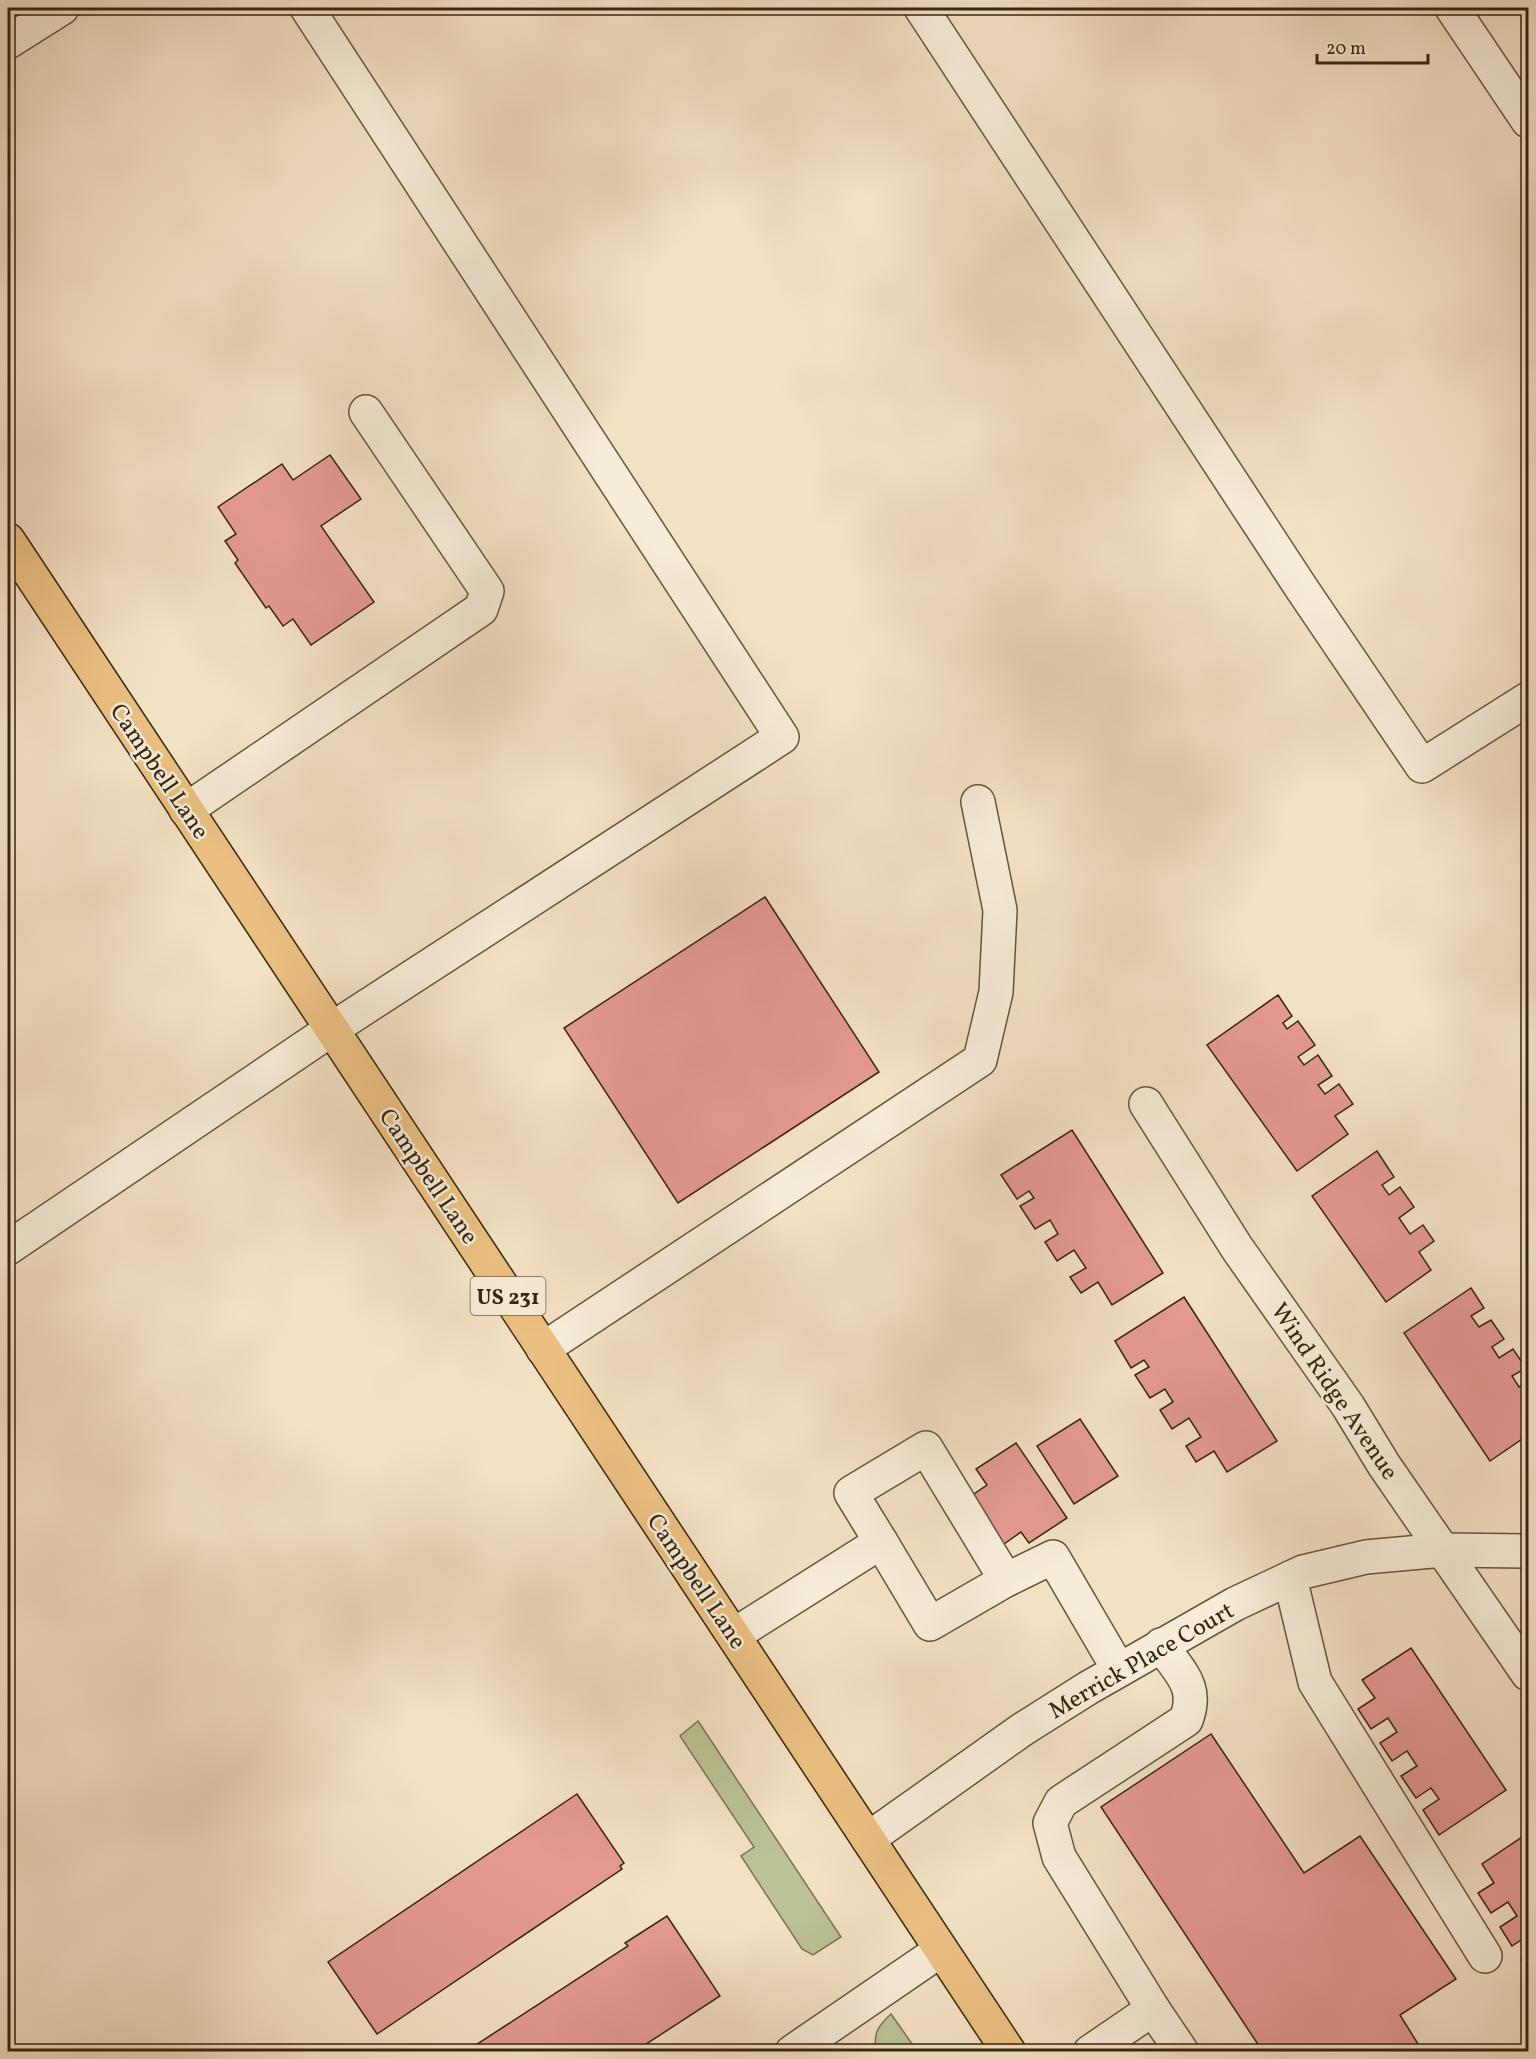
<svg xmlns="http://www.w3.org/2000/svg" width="1536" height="2059" font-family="Vollkorn,serif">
	<rect width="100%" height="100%" fill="#f3e1c3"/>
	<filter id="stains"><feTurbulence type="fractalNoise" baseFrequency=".00333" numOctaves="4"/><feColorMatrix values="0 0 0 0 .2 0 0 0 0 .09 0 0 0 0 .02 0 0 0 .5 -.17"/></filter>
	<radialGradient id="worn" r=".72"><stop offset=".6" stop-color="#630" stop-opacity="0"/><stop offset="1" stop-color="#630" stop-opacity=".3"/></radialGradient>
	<g fill="#bbc293" stroke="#797450" stroke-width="1.5">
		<path d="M698,1721L841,1937L813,1955L802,1949L741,1856L754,1847L680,1736Z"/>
		<path d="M891,2014L917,2051H876C873,2033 878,2026 891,2014Z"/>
	</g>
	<g fill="#e49991" stroke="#37260d" stroke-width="1.5">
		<path d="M330,455L361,499L321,526L374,602L311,645L293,619L283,626L269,606L266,608L235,563L238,560L225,541L236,534L218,507L282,464L293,480Z"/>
		<path d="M765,897L879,1072L678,1203L564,1028Z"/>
		<path d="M1278,995L1292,1016L1283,1023L1287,1029L1298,1021L1315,1045L1298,1057L1304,1065L1318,1055L1332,1076L1318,1085L1325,1094L1339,1084L1353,1104L1335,1116L1348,1134L1297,1171L1207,1045Z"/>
		<path d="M1072,1130L1163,1273L1112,1305L1098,1282L1081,1293L1070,1277L1086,1268L1074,1250L1057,1261L1045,1242L1058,1234L1050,1220L1035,1229L1020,1206L1034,1198L1029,1191L1017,1199L1001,1175Z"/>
		<path d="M1377,1151L1394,1177L1382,1185L1389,1195L1400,1187L1414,1207L1399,1218L1410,1234L1423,1225L1434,1241L1419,1252L1431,1270L1386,1302L1312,1196Z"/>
		<path d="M1528,1154V1189L1522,1156Z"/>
		<path d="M1471,1288L1484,1308L1471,1316L1479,1327L1491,1320L1504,1339L1492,1347L1499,1358L1513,1349L1526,1368L1512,1376L1519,1387L1528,1381V1435L1490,1461L1404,1333Z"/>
		<path d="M1184,1297L1277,1441L1227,1472L1214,1451L1196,1462L1186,1446L1201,1437L1189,1418L1172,1429L1160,1410L1173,1402L1165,1389L1150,1398L1135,1375L1149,1367L1144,1360L1131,1368L1115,1341Z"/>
		<path d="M1080,1419L1118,1476L1074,1504L1037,1446Z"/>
		<path d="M1016,1443L1067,1518L1029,1543L1021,1532L1004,1544L971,1496L987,1485L976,1469Z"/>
		<path d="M1411,1648L1506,1790L1439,1835L1423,1810L1439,1799L1431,1788L1416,1798L1401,1776L1417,1766L1407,1751L1392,1761L1380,1743L1397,1732L1388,1718L1371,1729L1358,1709L1375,1698L1362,1680Z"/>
		<path d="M1211,1734L1304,1873L1360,1836L1456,1979L1400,2015L1423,2052H1263L1101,1807Z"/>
		<path d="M577,1794L624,1863L620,1866L622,1869L377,2034L328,1962Z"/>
		<path d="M1528,1833V1937L1527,1936L1512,1946L1500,1927L1517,1916L1508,1902L1491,1913L1478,1893L1494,1883L1482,1864Z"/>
		<path d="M667,1916L720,1996L634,2052H465L628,1946L625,1943Z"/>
		<path d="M1528,1955V1972L1521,1960Z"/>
	</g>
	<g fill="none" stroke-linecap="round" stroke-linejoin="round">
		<defs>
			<g id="minor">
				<path d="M921,8L1302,589L1422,766L1528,699"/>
				<path d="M1452,8L1528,121"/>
				<path d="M8,42L62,8"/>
				<path d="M186,810L481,609L487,591L366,412"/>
				<path d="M1146,1104L1237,1248L1348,1406L1384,1465L1528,1674"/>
				<path d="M8,1248L332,1029L782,737L307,8"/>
				<path d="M543,1349L980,1060L996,992L1000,910L978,802"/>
				<path d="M881,1542L930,1624L1006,1580"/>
				<path d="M1290,1578L1315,1682L1485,1956"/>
				<path d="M734,1635L881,1542L851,1493L926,1448L1006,1580L1053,1557L1119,1670"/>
				<path d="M868,1839L1023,1729L1088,1688L1235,1604L1303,1572L1366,1557L1443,1550L1528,1551"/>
				<path d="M1153,2009L1059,1857L1050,1823L1061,1802L1186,1720C1199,1686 1180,1673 1161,1645"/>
				<path d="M792,2052L941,1950"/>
				<path d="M1090,2052L1153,2009L1182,2052"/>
			</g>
			<path id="major" d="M8,540L1009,2052"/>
		</defs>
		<use href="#minor" stroke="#66553a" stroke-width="36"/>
		<use href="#major" stroke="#37260d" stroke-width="36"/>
		<use href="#minor" stroke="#f7ecd8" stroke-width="33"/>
		<use href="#major" stroke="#eac082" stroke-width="33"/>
	</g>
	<g text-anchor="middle" stroke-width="5" stroke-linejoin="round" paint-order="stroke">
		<rect fill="#f7ecd8" stroke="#71614a" stroke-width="1.5" x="470.5" y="1277" width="75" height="38" rx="4.5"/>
		<g font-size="22" font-weight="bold" fill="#37260d">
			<text x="508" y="1304">US 231</text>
		</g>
		<g font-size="24" fill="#37260d" stroke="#f7ecd8">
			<text transform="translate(160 771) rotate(56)" y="8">Campbell Lane</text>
			<text transform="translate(429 1176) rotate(56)" y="8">Campbell Lane</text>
			<text transform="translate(1335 1391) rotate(56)" y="8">Wind Ridge Avenue</text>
			<text transform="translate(697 1581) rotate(56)" y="8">Campbell Lane</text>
			<text transform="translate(1141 1660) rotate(-30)" y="8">Merrick Place Court</text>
		</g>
	</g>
	<rect width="1536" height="2059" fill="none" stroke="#f3e1c3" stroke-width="30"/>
	<rect x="9" y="9" width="1518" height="2041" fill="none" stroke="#37260d" stroke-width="3"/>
	<rect x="15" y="15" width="1506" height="2029" fill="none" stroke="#37260d" stroke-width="1.5"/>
	<path d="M1317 54v9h111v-9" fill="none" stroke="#37260d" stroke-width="3"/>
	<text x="1326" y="54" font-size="18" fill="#37260d" stroke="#f7ecd8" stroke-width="4.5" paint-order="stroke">20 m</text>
	<rect width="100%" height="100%" filter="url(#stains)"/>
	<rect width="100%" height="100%" fill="url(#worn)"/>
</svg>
